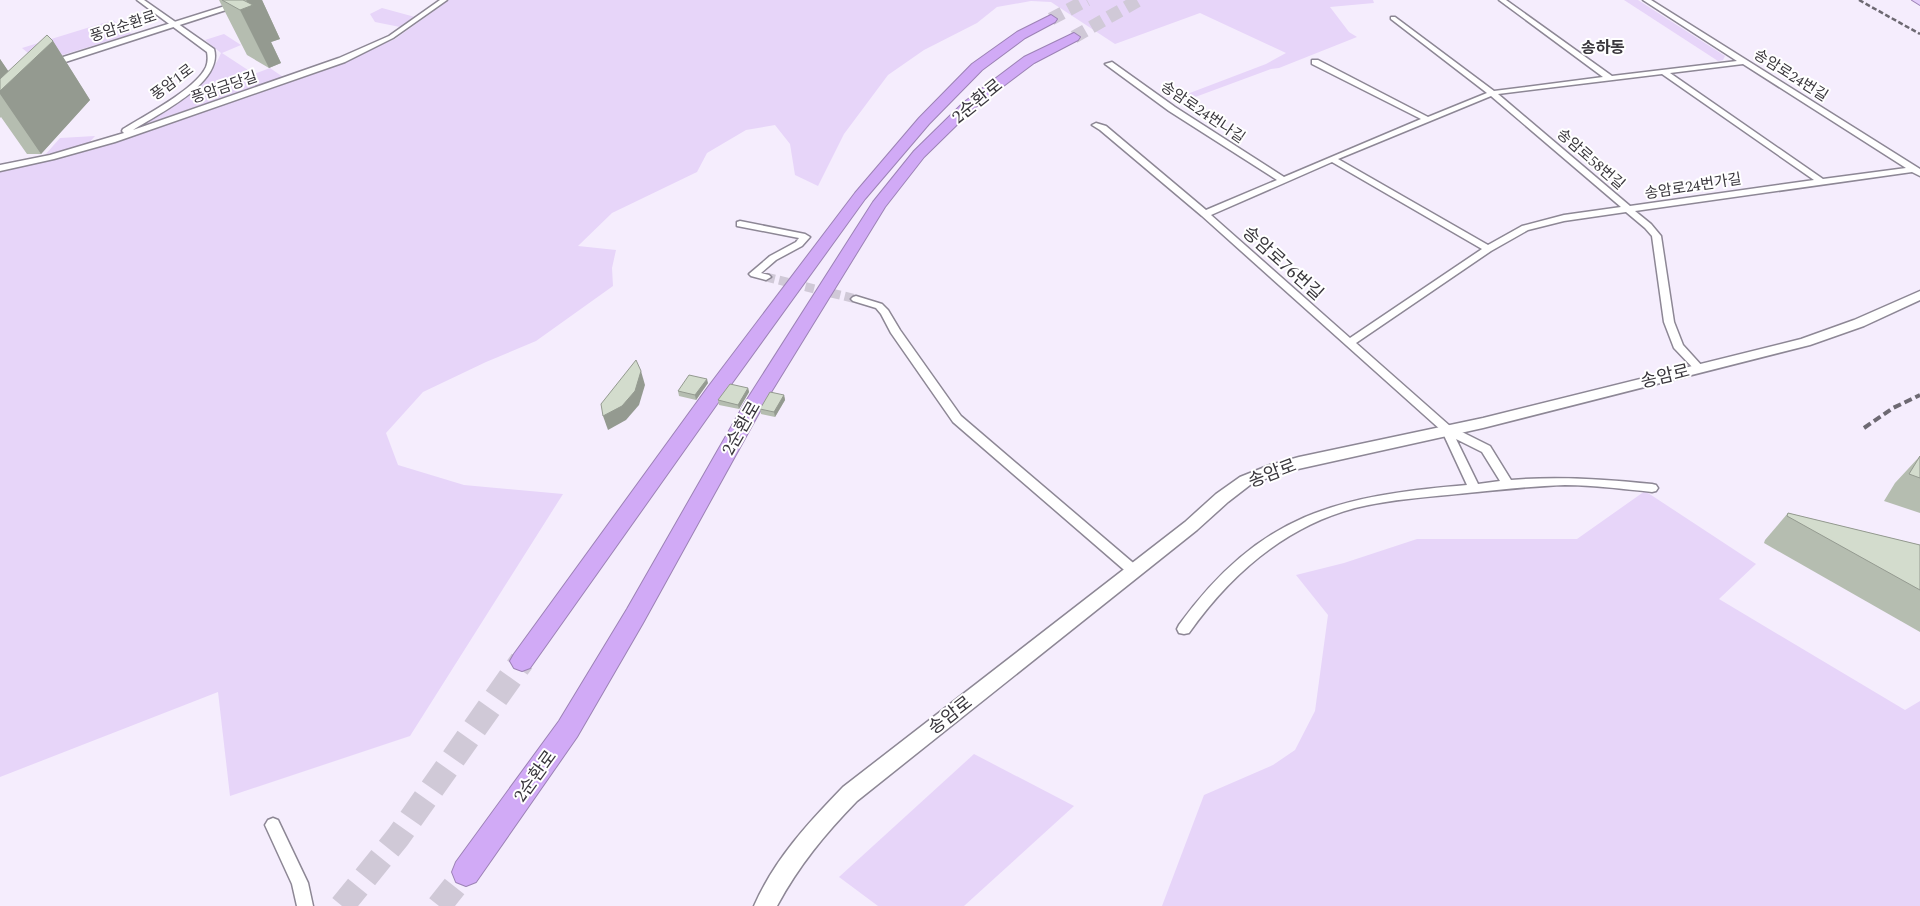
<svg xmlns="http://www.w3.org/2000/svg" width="1920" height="906" font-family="Spectral,'Noto Sans KR',serif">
	<rect width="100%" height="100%" fill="#f5edfd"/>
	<g fill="#e7d5f9">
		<path d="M449,0H1373L1374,3L1330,7L1349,32L1357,37L1279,68L1271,69L1179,103L1174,99L1266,64L1286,53L1200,13L1115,44L1051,2L1031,1L997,7L977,23L924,50L888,75L844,134L818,186L795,175L790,144L775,125L746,130L707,153L697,172L612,213L578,246L616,250L612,268L613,286L536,341L486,362L423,392L386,433L398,465L464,485L563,494L410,736L230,796L218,692L0,777V171L88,151L126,139L320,72L395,39Z"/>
		<path d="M1624,0H1638L1725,56L1723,60L1718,61Z"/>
		<path d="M382,8L415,17L400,27L375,22L370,14Z"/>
		<path d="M113,20L132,34L39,62L22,48Z"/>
		<path d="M224,34L241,45L222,53L254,74L270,68L283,77L140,126V124C170,104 208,87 221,53L205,40Z"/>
		<path d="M95,136L88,144L45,155L60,138Z"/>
		<path d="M1645,491L1756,564L1719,599L1905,710L1920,701V906H1162L1204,795L1273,765L1295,750L1315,711L1328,615L1296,575L1344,563L1417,539H1577Z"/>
		<path d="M974,754L1074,806L964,906H878L839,877Z"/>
	</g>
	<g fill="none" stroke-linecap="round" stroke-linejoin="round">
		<path stroke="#d0c9d7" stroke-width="9" stroke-dasharray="9 4.5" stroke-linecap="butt" d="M766,277L856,299"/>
		<g stroke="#d0c9d7" stroke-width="13" stroke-dasharray="13 7" stroke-linecap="butt">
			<path d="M1051,19L1087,0"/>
			<path d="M1074,37L1139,0"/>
		</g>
		<g stroke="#d0c9d7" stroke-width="25" stroke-dasharray="25 12" stroke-linecap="butt">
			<path d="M342,906L398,837L522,661"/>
			<path d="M439,906L466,872"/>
		</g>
		<defs>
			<g id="street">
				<path d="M137,0H144L214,49C224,83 156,115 133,130L339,58L389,36L440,0H447L393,38L345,62L115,142L54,159L0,171V165L50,155L124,133L122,131L123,129C144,116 196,89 206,67C208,62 208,57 207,52Z"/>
				<path d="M1499,0H1506L1612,76L1737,61L1643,0H1651L1920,169V176L1912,172L1635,211L1651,224L1661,236L1674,322L1683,345L1703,367L1698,370L1694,369L1674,348L1664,322L1652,236L1645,228L1626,212L1564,221L1528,230L1491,251L1356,343L1450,426L1490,446L1511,480C1559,476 1604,479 1652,484L1656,485L1658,488L1656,491L1652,492C1623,489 1594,485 1565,485C1532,486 1500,490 1467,493C1430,497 1391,499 1355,508C1284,527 1230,575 1189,633L1184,634L1179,633L1177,629L1179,625C1260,514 1336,496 1467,485L1442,431L1202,216L1100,130L1092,125L1096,123L1106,126L1206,210L1277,180L1169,111L1105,64L1112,62L1175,107L1284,177L1421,119L1312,64V60H1318L1428,117L1487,93L1391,19V17H1395L1494,91L1603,77ZM1743,64L1906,168L1823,179L1670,73ZM1662,74L1814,180L1630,206L1498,94ZM1491,96L1621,207L1564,215L1522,226L1488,245L1338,159ZM1332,162L1482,249L1350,338L1211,215ZM1456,439L1482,452L1500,481L1478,484Z"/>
				<path d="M740,221L805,234L810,237L802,246L776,260L761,273L769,275L771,277L766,280L751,276L749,274L770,256L796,242L799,238L737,226V222Z"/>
				<path d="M856,296L882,304L888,310L900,330L961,416L1138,567L1140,571L1138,575L1134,576L1130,575L953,422L891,333L881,314L876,308L853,301L851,299L853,297Z"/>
				<path d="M273,818L278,820L308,883L313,906H297L292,884L265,825L268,820Z"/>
			</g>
			<g id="secondary">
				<path d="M244,0H257L50,67L47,68L42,65L44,63Z"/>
				<path d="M1920,291V300L1864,326L1810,345L1483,428L1280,473L1250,485L1228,502L1197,530L857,801C825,834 799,865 777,906H754C774,860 808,823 843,787L1185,522L1216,494L1240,477L1270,465L1299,457L1483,418L1801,339L1854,320Z"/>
			</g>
			<path id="primary" d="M1912,0H1920V5Z"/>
			<g id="highway">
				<path d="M1051,15L1057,19L1055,22L1025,38L982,70L929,124L865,199L722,397L530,668L522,671L514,668L510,661L514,654L708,387L855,193L919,118L972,64L1017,32Z"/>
				<path d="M1074,33L1080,37L1078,40L1034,63L973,109L924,157L885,207L765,402L643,623L577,737L476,882L466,886L456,882L452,872L456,862L559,721L627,609L746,401L873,202L914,151L963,103L1024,57Z"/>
			</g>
		</defs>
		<use href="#street" stroke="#8d8795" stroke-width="3"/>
		<use href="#secondary" stroke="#8d8795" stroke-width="3"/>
		<use href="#primary" stroke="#9c82b5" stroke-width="2"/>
		<use href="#highway" stroke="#9c82b5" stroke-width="2"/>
		<use href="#street" fill="#fff" fill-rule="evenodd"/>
		<use href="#secondary" fill="#fff" fill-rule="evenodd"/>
		<use href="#primary" fill="#e3ccfa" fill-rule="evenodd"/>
		<use href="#highway" fill="#d1aaf6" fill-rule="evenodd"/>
		<path stroke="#6d6972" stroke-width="2.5" stroke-dasharray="5 2.5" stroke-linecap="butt" d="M1859,0L1920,34"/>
		<path stroke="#6d6972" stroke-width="4" stroke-dasharray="8 4" stroke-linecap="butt" d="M1864,428L1893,408L1920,395"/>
	</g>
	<g fill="#b5bdb0">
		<path d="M219,0H262L280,39L271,42L281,63L269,68L247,55Z"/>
		<path d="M53,41L90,100L41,154H27L1,117L0,118V59L8,71Z"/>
		<path d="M708,383L696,400L679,396L678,391Z"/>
		<path d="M748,388L749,392L739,409L719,405L718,400Z"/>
		<path d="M784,395L785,400L775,417L761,414L760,409Z"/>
		<path d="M1920,456V532V513L1884,501L1895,483Z"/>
		<path d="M1788,513L1920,545V632L1764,543L1765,540Z"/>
	</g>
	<g fill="#949a90">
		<path d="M246,0H262L280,39L271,42L281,63L269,68L240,10L250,6Z"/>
		<path d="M53,41L90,100L41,154L0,94V59L13,78Z"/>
		<path d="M641,371L645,385L639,405L626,420L608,430L603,416Z"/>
		<path d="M707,379L708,383L696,400L695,395Z"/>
		<path d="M748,388L749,392L739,409L738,405Z"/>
		<path d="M784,395L785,400L775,417L774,412Z"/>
	</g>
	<g fill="#d3dccd" stroke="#949a90">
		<path d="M222,0H243L253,5L240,10Z"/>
		<path d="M47,35L53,41L0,91V79Z"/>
		<path d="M636,360L641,371L635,391L622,406L603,416L601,404Z"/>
		<path d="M689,375L707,379L695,395L678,391Z"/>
		<path d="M730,384L748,388L738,405L718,400Z"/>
		<path d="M770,392L784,395L774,412L760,409Z"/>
		<path d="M1920,456V478L1909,474Z"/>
		<path d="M1788,513L1920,545V590L1787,516Z"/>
	</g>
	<g text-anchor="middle" stroke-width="4" stroke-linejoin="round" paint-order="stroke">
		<g font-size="15" fill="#3a373d" stroke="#fff">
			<text transform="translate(123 26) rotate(-18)" y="5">풍암순환로</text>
			<text transform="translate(1791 75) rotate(32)" y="5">송암로24번길</text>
			<text transform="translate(172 82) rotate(-37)" y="5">풍암1로</text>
			<text transform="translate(224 87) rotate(-19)" y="5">풍암금당길</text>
			<text transform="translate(1203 112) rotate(34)" y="5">송암로24번나길</text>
			<text transform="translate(1591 159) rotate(41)" y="5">송암로58번길</text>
			<text transform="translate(1693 186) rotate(-9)" y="5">송암로24번가길</text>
		</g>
		<g font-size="16" font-weight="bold" fill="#3a373d" stroke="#fff">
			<text x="1603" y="53">송하동</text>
		</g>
		<g font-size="18" fill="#3a373d" stroke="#fff">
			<text transform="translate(977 101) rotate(-39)" y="6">2순환로</text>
			<text transform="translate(1283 263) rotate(42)" y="6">송암로76번길</text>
			<text transform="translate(1665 376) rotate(-14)" y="6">송암로</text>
			<text transform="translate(741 428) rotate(-60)" y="6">2순환로</text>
			<text transform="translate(1272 473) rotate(-21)" y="6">송암로</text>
			<text transform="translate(950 715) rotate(-38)" y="6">송암로</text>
			<text transform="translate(535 776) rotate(-54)" y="6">2순환로</text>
		</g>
	</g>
</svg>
